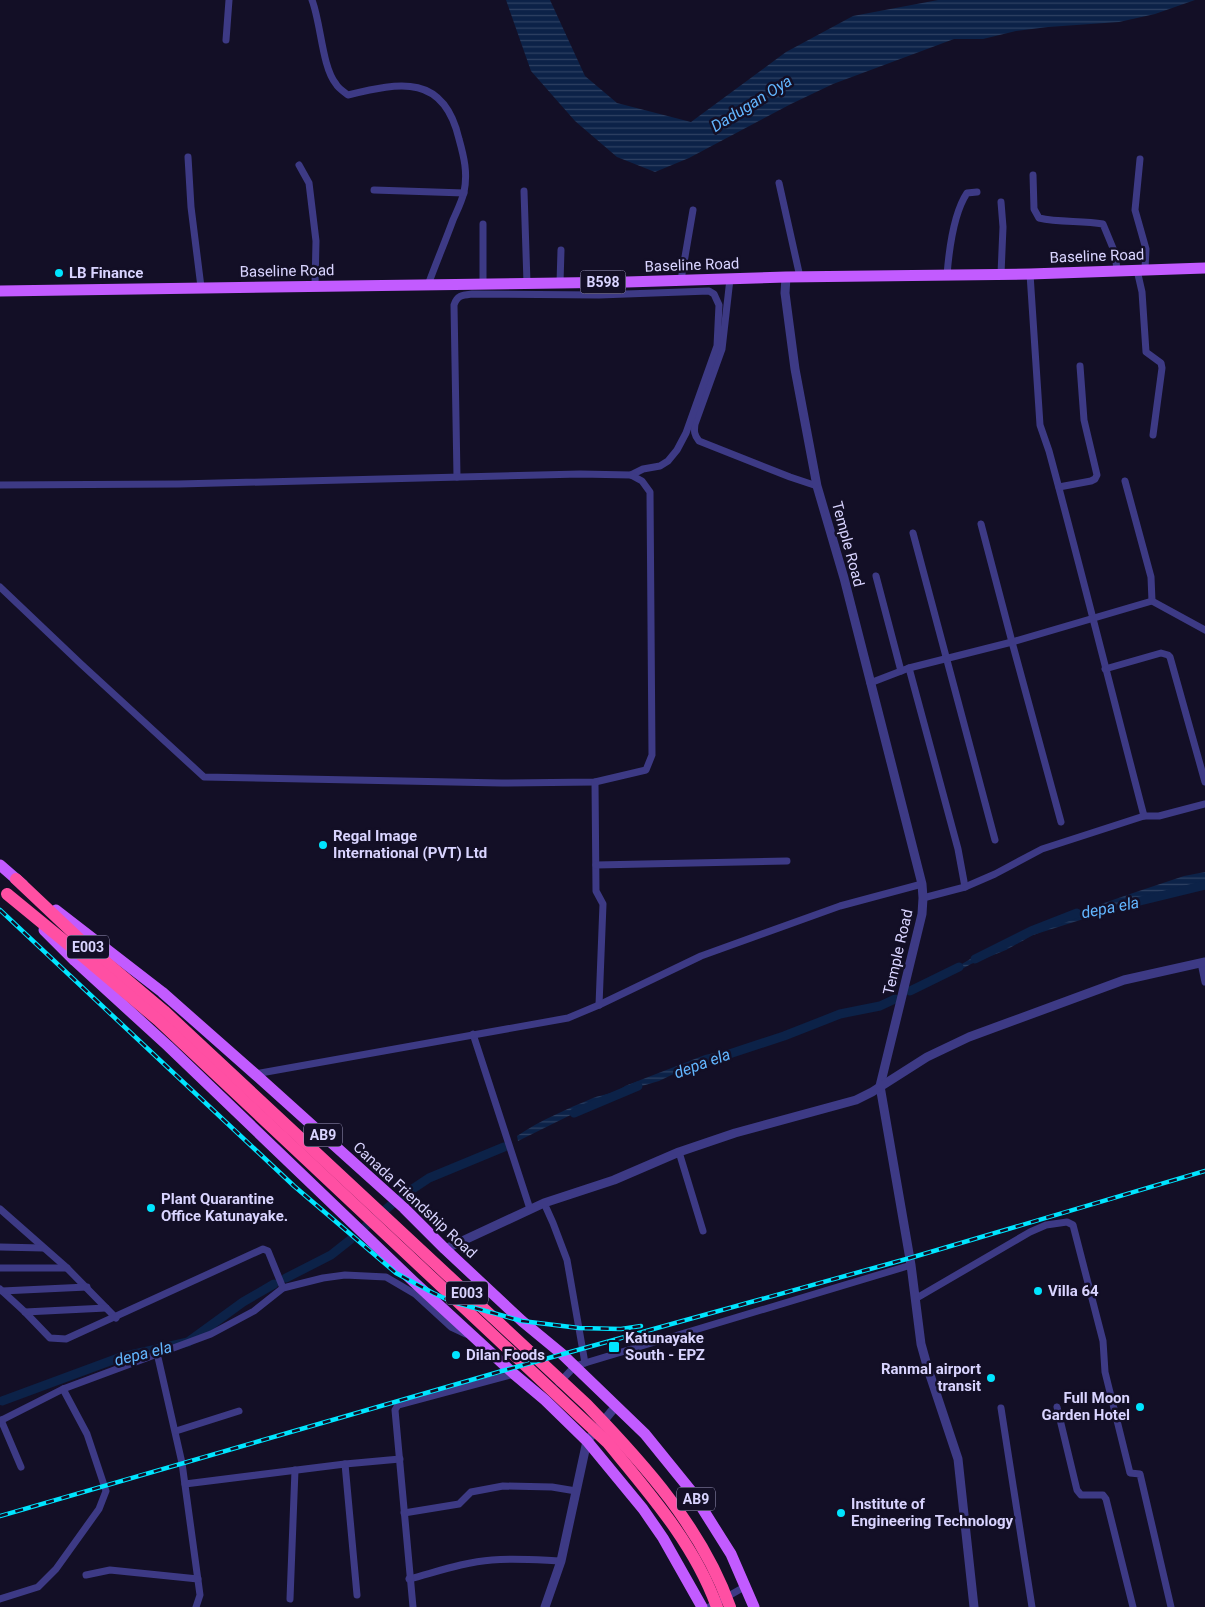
<svg xmlns="http://www.w3.org/2000/svg" width="1205" height="1607" font-family="Roboto,sans-serif">
	<defs>
		<pattern id="water-rules" width="6" height="5" patternUnits="userSpaceOnUse" patternTransform="scale(1.25)"><rect width="6" height="5" fill="#0c2248"/><path d="M0 2.5h6" fill="none" stroke="#2f4163"/></pattern>
	</defs>
	<rect width="100%" height="100%" fill="#130f26"/>
	<g fill="url(#water-rules)">
		<path d="M506,0H550L585,76L617,103L691,122L786,52L853,16L938,0H1195L1155,14L1119,22L1048,27L1016,31L983,39H954L833,84L791,104L689,158L655,172L617,157L575,121L531,71Z"/>
		<path d="M1205,872V885L1096,915L1033,935L1006,950L971,964L951,975L950,971L972,958L1000,948L1031,931L1039,925L1054,923L1075,913L1133,893L1184,876Z"/>
		<path d="M715,1053L720,1055L699,1065L684,1069L659,1081L628,1090L619,1095L603,1099L518,1141L517,1136C541,1120 567,1109 593,1098C604,1094 617,1093 625,1086L705,1055Z"/>
	</g>
	<g fill="none" stroke-linecap="round" stroke-linejoin="round">
		<g stroke="#0c2248" stroke-width="9">
			<path d="M1136,902L1205,885"/>
			<path d="M975,959L1031,931L1077,913"/>
			<path d="M910,991L959,967"/>
			<path d="M699,1064L784,1036L840,1014L880,1006L895,999"/>
			<path d="M574,1113L638,1086"/>
			<path d="M402,1196L429,1178L504,1147"/>
			<path d="M366,1226L391,1205"/>
			<path d="M286,1278L331,1255L350,1240"/>
			<path d="M2,1401L121,1357L188,1342L243,1302L274,1284"/>
		</g>
		<g stroke="#3d3a85" stroke-width="7">
			<path d="M312,0C321,23 322,67 336,84C338,88 344,92 348,95C401,82 444,74 459,139C464,157 468,173 464,192C462,201 457,211 453,220C445,242 436,263 428,285"/>
			<path d="M226,40L229,0"/>
			<path d="M188,157L191,207L201,287"/>
			<path d="M1140,159L1135,210L1146,249L1145,269"/>
			<path d="M299,165L309,183L316,241L315,286"/>
			<path d="M1033,175L1034,209L1039,218C1060,223 1082,220 1103,224L1115,253L1117,270"/>
			<path d="M779,183L800,277"/>
			<path d="M374,190L464,193"/>
			<path d="M524,191L527,283"/>
			<path d="M1137,270L1142,292L1146,352L1161,363L1162,368L1153,435"/>
			<path d="M1001,274L1003,227L1001,202"/>
			<path d="M1030,274L1040,425L1049,451C1082,573 1112,694 1144,816"/>
			<path d="M947,275C949,250 953,214 967,193L977,192"/>
			<path d="M730,279L722,349L695,424C694,431 694,435 699,441L790,477L817,486"/>
			<path d="M681,280L693,210"/>
			<path d="M560,283L561,250"/>
			<path d="M483,284V224"/>
			<path d="M457,477L454,305C457,295 463,295 472,294L599,295L709,291L714,294L719,305L717,346L686,433L677,450L668,461L660,466L643,469L631,475"/>
			<path d="M1125,481L1151,577L1152,601"/>
			<path d="M0,485L179,484L580,474L631,475L642,481L650,492L652,755L646,770L595,782L502,783L204,777L81,664L0,587"/>
			<path d="M1059,487L1091,481L1095,479L1097,475L1084,420L1080,366"/>
			<path d="M981,524L1012,642L1061,822"/>
			<path d="M913,533L995,840"/>
			<path d="M876,576L901,671"/>
			<path d="M909,668L958,849L965,887"/>
			<path d="M1105,669L1161,653L1168,655L1170,657L1205,782"/>
			<path d="M870,683L909,668L1012,642L1152,601L1205,630"/>
			<path d="M595,782L596,891L603,904L599,1005"/>
			<path d="M596,865L787,861"/>
			<path d="M923,898L965,887L995,874L1042,849L1144,816H1159L1205,804"/>
			<path d="M1201,963L1205,982"/>
			<path d="M473,1034L530,1209"/>
			<path d="M255,1074L568,1018L599,1005L701,956L840,906L922,884"/>
			<path d="M679,1152L703,1231"/>
			<path d="M544,1203L553,1223L567,1260L585,1363"/>
			<path d="M0,1209L67,1268L116,1318"/>
			<path d="M0,1247L43,1248"/>
			<path d="M0,1268H67"/>
			<path d="M0,1289L25,1312L50,1338L66,1339L263,1249L268,1251L283,1288"/>
			<path d="M2,1291L87,1287"/>
			<path d="M915,1299L1030,1232L1046,1225L1067,1222L1073,1225L1103,1341L1105,1372L1130,1473L1140,1474L1171,1607"/>
			<path d="M25,1312L106,1308"/>
			<path d="M157,1353L182,1463L200,1595L196,1607"/>
			<path d="M559,1383L575,1366L911,1265"/>
			<path d="M1057,1407L1077,1490L1081,1495H1103L1106,1499L1133,1607"/>
			<path d="M1001,1408L1032,1607"/>
			<path d="M1,1420L21,1467"/>
			<path d="M0,1421L63,1389L211,1334L254,1311L283,1288L323,1278L345,1275L386,1277L415,1294L451,1327L466,1334"/>
			<path d="M176,1431L239,1411"/>
			<path d="M345,1464L357,1595"/>
			<path d="M185,1484L345,1464L400,1459"/>
			<path d="M404,1513L459,1504L471,1492L503,1486L552,1487L576,1491"/>
			<path d="M86,1575L110,1570L198,1579"/>
			<path d="M409,1579C436,1572 464,1562 492,1560C515,1558 538,1560 561,1561"/>
			<path d="M0,1599L38,1587L56,1569L99,1509L106,1491L87,1434L63,1389"/>
			<path d="M290,1599L295,1470"/>
			<path d="M413,1607L395,1410L398,1405L514,1374"/>
			<path d="M709,1607L746,1586"/>
		</g>
		<g stroke="#3d3a85" stroke-width="9">
			<path d="M786,277L785,293L795,369L817,486L844,578L922,884L923,898L922,914L880,1086L911,1265L921,1344L928,1369L958,1459L974,1607"/>
			<path d="M445,1249L544,1203L614,1180L679,1152L735,1133L856,1100L872,1092L927,1057L969,1037L1124,980L1205,962"/>
			<path d="M545,1607L561,1561L587,1441L616,1406"/>
		</g>
		<g stroke="#c25bff" stroke-width="11">
			<path d="M0,291L627,282L786,277L1030,274L1205,268"/>
			<path d="M0,865L23,885"/>
			<path d="M56,910L162,992L255,1074L404,1208L445,1249L522,1321L562,1354L645,1434L692,1492L731,1554L754,1607"/>
			<path d="M44,930L75,961L168,1046L414,1282L514,1374L545,1400L587,1441L643,1509L663,1538L702,1607"/>
		</g>
		<g stroke="#ff4fa3" stroke-width="12">
			<path d="M16,879L88,947L164,1011L587,1405C644,1464 702,1528 730,1607"/>
			<path d="M7,894L85,958L158,1020L608,1443C650,1494 695,1545 717,1607"/>
		</g>
		<defs>
			<g id="rail">
				<path d="M0,910L294,1186L396,1273L433,1293L453,1302L522,1321L579,1328L621,1329L641,1326"/>
				<path d="M0,1516L509,1369L910,1258L1205,1171"/>
			</g>
		</defs>
		<use href="#rail" stroke="#00e5ff" stroke-width="4.5"/>
		<use href="#rail" stroke="#130f26" stroke-width="2.5" stroke-dasharray="8" stroke-linecap="butt"/>
	</g>
	<g fill="#00e5ff" stroke="#130f26" stroke-width="2">
		<circle cx="59" cy="273" r="5"/>
		<circle cx="323" cy="845" r="5"/>
		<circle cx="151" cy="1208" r="5"/>
		<circle cx="1038" cy="1291" r="5"/>
		<rect x="608" y="1341" width="12" height="12" rx="2.5"/>
		<circle cx="456" cy="1355" r="5"/>
		<circle cx="991" cy="1378" r="5"/>
		<circle cx="1140" cy="1407" r="5"/>
		<circle cx="841" cy="1513" r="5"/>
	</g>
	<g text-anchor="middle" stroke-width="5" stroke-linejoin="round" paint-order="stroke">
		<g fill="#130f26" stroke="#9e99be" stroke-width="1">
			<rect x="580.5" y="270.5" width="45" height="23" rx="4"/>
			<rect x="67" y="935.5" width="42" height="23" rx="4"/>
			<rect x="304" y="1123.5" width="38" height="23" rx="4"/>
			<rect x="446" y="1281.5" width="42" height="23" rx="4"/>
			<rect x="677" y="1487.5" width="38" height="23" rx="4"/>
		</g>
		<g font-size="14" font-weight="bold" fill="#d9d4ff">
			<text x="603" y="287">B598</text>
			<text x="88" y="952">E003</text>
			<text x="323" y="1140">AB9</text>
			<text x="467" y="1298">E003</text>
			<text x="696" y="1504">AB9</text>
		</g>
		<g font-size="15" fill="#d9d4ff" stroke="#130f26">
			<text transform="translate(1097 256) rotate(-2)" y="5">Baseline Road</text>
			<text transform="translate(692 265) rotate(-2)" y="5">Baseline Road</text>
			<text transform="translate(287 271) rotate(-1)" y="5">Baseline Road</text>
			<text transform="translate(848 544) rotate(75)" y="5">Temple Road</text>
			<text transform="translate(898 952) rotate(-77)" y="5">Temple Road</text>
			<text transform="translate(415 1200) rotate(43)" y="5">Canada Friendship Road</text>
		</g>
		<g font-size="15" font-weight="bold" fill="#d9d4ff" stroke="#130f26" text-anchor="start">
			<text x="69" y="278">LB Finance</text>
			<text x="333" y="841">Regal Image<tspan x="333" dy="17">International (PVT) Ltd</tspan></text>
			<text x="161" y="1204">Plant Quarantine<tspan x="161" dy="17">Office Katunayake.</tspan></text>
			<text x="1048" y="1296">Villa 64</text>
			<text x="625" y="1343">Katunayake<tspan x="625" dy="17">South - EPZ</tspan></text>
			<text x="466" y="1360">Dilan Foods</text>
			<text x="981" y="1374" text-anchor="end">Ranmal airport<tspan x="981" dy="17">transit</tspan></text>
			<text x="1130" y="1403" text-anchor="end">Full Moon<tspan x="1130" dy="17">Garden Hotel</tspan></text>
			<text x="851" y="1509">Institute of<tspan x="851" dy="17">Engineering Technology</tspan></text>
		</g>
		<g font-size="16" font-style="italic" fill="#62b6ff" stroke="#130f26">
			<text transform="translate(751 103) rotate(-32)" y="6">Dadugan Oya</text>
			<text transform="translate(1110 907) rotate(-11)" y="6">depa ela</text>
			<text transform="translate(702 1063) rotate(-20)" y="6">depa ela</text>
			<text transform="translate(143 1353) rotate(-14)" y="6">depa ela</text>
		</g>
	</g>
</svg>
